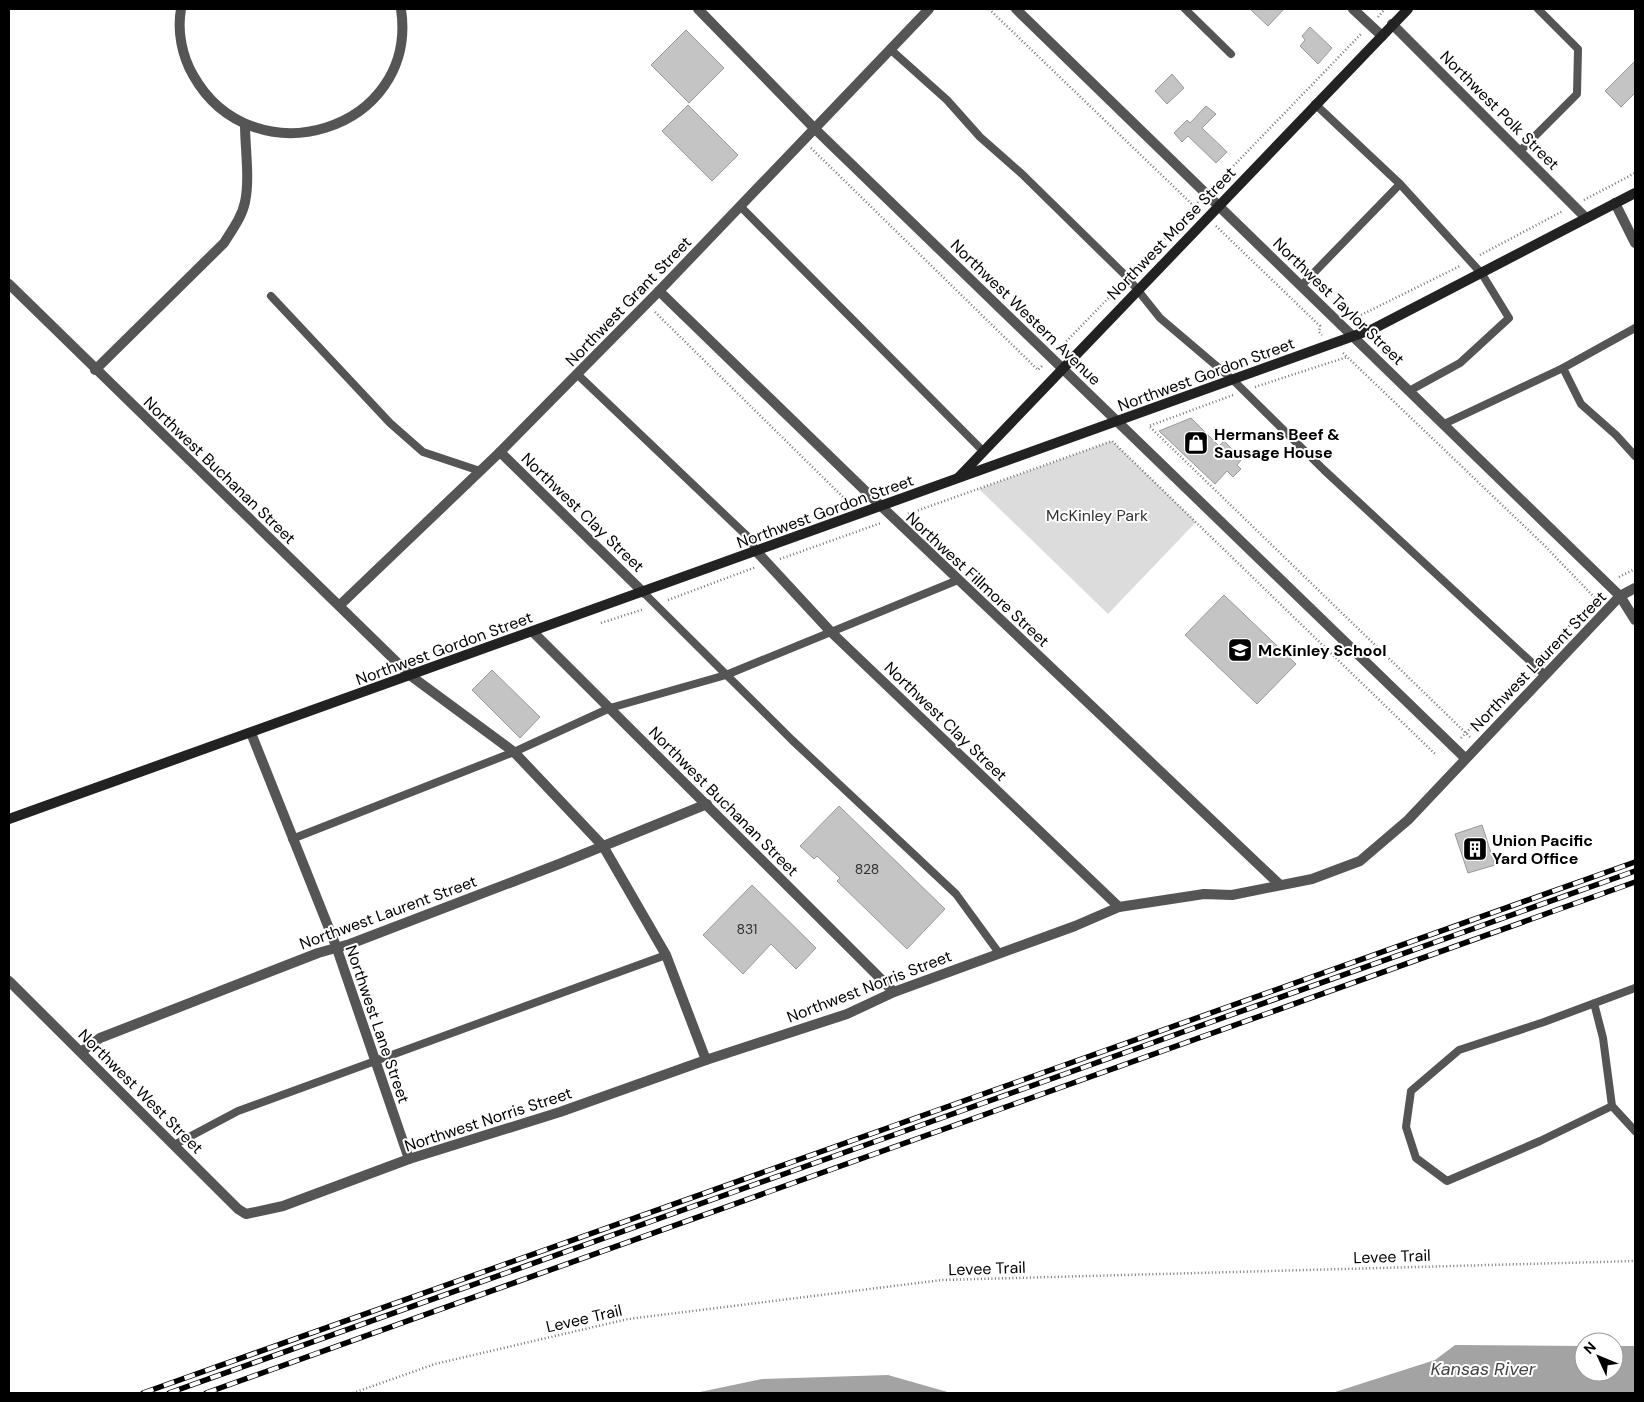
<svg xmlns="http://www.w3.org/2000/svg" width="1644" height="1402" font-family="'DM Sans',sans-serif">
	<rect width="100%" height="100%" fill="#fff"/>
	<path fill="#dcdcdc" d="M1112,441L1196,522L1108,614L979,489Z"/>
	<g fill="#a3a3a3">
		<path d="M1455,1345L1584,1346V1372H1614V1346H1635V1393H1332L1435,1360Z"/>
		<path d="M888,1375L951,1393H695L762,1379Z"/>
	</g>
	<g fill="#c4c4c4" stroke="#999">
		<path d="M1250,9H1284L1268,26Z"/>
		<path d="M1310,27L1332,48L1318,64L1300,46L1305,40L1302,36Z"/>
		<path d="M686,30L724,68L689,103L651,65Z"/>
		<path d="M1635,61V93L1621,107L1605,91Z"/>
		<path d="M1172,74L1184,88L1167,104L1155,91Z"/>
		<path d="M688,105L738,155L712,181L662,131Z"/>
		<path d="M1206,106L1216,114L1202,128L1227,152L1216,163L1188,136L1182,142L1174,133L1187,120L1190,123Z"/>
		<path d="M1191,418L1219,446L1224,441L1242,459L1237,465L1241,469L1233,477L1227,471L1215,484L1159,431Z"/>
		<path d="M1224,595L1296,664L1257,704L1185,635Z"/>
		<path d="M492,670L540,717L520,738L472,690Z"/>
		<path d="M839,806L945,909L907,949L837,881L840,878L817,856L814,859L800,846Z"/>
		<path d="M1482,825L1495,865L1468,873L1455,834Z"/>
		<path d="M752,885L816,948L796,969L771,944L743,974L703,935Z"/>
	</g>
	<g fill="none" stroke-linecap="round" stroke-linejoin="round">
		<g stroke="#777" stroke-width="2.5" stroke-dasharray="1 2.5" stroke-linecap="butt">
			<path d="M989,9L1199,211"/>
			<path d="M1378,17L1385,9"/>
			<path d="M811,148L1038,370L1043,365"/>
			<path d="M1214,186L1362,33"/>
			<path d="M1584,200L1635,173"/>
			<path d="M1216,226L1320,326L1319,332L1322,335"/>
			<path d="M1480,255L1563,211"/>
			<path d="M1136,270L1198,202"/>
			<path d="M655,312L850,504"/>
			<path d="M1349,314L1355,318L1460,266"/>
			<path d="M1059,349L1120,286"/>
			<path d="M1343,353L1543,544L1596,599L1600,593"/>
			<path d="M1255,387L1347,357"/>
			<path d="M1233,395L1149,426L1470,737"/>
			<path d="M908,514L1112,441L1435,754"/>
			<path d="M780,559L881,523"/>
			<path d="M1619,577L1635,569"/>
			<path d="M668,600L756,567"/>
			<path d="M601,623L644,609"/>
			<path d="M1539,656L1596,599"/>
			<path d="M1461,738L1525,671"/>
			<path d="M353,1393L435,1364L628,1319L942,1280L1635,1261"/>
		</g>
		<g stroke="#555" stroke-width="8">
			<path d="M1185,9L1231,54"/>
			<path d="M890,49L947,100L980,137L1022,174L1128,278L1160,318L1233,380L1324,470L1545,675"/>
			<path d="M1520,151L1577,94L1578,49L1538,9"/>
			<path d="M1400,184L1482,274L1509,318L1460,363L1409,391"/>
			<path d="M740,206L983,451"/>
			<path d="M1301,286L1400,184L1315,104"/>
			<path d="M271,296L390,423L423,452L480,471"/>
			<path d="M1563,368L1635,328"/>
			<path d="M577,374L747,536L757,552"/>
			<path d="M1444,424L1563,368L1581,404L1616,435L1635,456"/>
			<path d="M644,593L792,740L956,894L999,953"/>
			<path d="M292,839L514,752L610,708L726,675L958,580"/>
			<path d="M1594,1003L1603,1038L1612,1106L1540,1141L1447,1181L1416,1158L1406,1127L1411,1091L1459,1050L1544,1022L1635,988"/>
			<path d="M1612,1106L1635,1131"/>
			<path d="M174,1145L238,1111L666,955"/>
		</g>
		<g stroke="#555" stroke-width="10">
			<path d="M181,9C177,31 182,56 193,75C253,182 419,130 401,9"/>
			<path d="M698,9L814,128L1465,758"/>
			<path d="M1016,9L1620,596L1635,620"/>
			<path d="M1353,9L1382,36"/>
			<path d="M1392,24L1586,218"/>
			<path d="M1615,203L1635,243"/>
			<path d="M9,284L411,676L514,752L603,846L666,955L706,1060"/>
			<path d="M659,291L882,507L1280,885"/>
			<path d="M95,370L224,243C232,230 242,217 245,202C250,178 245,149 245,124"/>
			<path d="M500,452L644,593"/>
			<path d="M757,552L831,632L1119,907"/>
			<path d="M340,605L500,452L659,291L929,9"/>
			<path d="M533,632L894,992"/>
			<path d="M251,733L336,946L409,1159"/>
			<path d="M9,981L238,1209L246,1214L283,1206L409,1159L560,1112L706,1060L847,1014L894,992L1075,926L1119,907L1204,894L1232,895L1312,879L1360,861L1408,820L1620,596L1635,588"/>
			<path d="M81,1052L100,1038L318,953L350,944L559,864L707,804"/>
		</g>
		<g stroke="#222" stroke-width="10">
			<path d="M959,477L1408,9"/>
			<path d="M9,819L1373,329L1635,193"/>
		</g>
		<defs>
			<g id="rail">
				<path d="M143,1393L1635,862"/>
				<path d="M169,1393L1635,871"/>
				<path d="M206,1393L1635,882"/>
			</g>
		</defs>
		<use href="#rail" stroke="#000" stroke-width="5.5"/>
		<use href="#rail" stroke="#fff" stroke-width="4" stroke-dasharray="11" stroke-linecap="butt"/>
	</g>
	<defs>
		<symbol id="shop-square" viewBox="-11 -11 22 22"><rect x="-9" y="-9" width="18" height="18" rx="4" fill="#000" stroke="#fff"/><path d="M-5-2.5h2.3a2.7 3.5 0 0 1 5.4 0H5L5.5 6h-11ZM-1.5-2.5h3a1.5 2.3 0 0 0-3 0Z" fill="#fff"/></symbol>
		<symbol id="school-square" viewBox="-11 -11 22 22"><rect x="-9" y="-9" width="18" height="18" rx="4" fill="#000" stroke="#fff"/><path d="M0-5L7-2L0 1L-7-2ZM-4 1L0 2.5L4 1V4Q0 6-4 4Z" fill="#fff"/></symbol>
		<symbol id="building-square" viewBox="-11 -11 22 22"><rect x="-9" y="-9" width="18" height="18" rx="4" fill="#000" stroke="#fff"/><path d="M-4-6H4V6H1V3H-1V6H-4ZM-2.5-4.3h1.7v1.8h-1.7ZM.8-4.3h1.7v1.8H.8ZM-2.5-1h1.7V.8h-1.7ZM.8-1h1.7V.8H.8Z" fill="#fff"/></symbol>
	</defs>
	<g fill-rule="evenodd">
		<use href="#shop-square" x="1182" y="429" width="28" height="28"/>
		<use href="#school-square" x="1226" y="636" width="28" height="28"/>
		<use href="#building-square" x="1461" y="835" width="28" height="28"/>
	</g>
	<g text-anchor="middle" stroke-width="4" stroke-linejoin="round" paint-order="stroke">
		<g font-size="14" fill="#313131">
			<text x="867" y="874">828</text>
			<text x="747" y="934">831</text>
		</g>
		<g font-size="16" fill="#000" stroke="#fff">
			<text transform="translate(1500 110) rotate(45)" y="6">Northwest Polk Street</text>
			<text transform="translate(1171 233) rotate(-46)" y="6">Northwest Morse Street</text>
			<text transform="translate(628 301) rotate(-46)" y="6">Northwest Grant Street</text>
			<text transform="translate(1339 301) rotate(44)" y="6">Northwest Taylor Street</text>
			<text transform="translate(1026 312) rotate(44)" y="6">Northwest Western Avenue</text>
			<text transform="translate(1206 374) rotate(-20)" y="6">Northwest Gordon Street</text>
			<text transform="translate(220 470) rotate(44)" y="6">Northwest Buchanan Street</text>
			<text transform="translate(825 511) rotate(-20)" y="6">Northwest Gordon Street</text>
			<text transform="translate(583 512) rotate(44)" y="6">Northwest Clay Street</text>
			<text transform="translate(978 579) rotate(43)" y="6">Northwest Fillmore Street</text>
			<text transform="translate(444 648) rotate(-20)" y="6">Northwest Gordon Street</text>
			<text transform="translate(1538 661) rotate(-46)" y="6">Northwest Laurent Street</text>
			<text transform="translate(946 721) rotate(44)" y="6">Northwest Clay Street</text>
			<text transform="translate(724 801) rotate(45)" y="6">Northwest Buchanan Street</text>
			<text transform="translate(388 912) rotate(-20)" y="6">Northwest Laurent Street</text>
			<text transform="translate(869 986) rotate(-21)" y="6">Northwest Norris Street</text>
			<text transform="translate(378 1024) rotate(71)" y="6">Northwest Lane Street</text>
			<text transform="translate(141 1091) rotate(45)" y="6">Northwest West Street</text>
			<text transform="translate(488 1119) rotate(-18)" y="6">Northwest Norris Street</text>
			<text transform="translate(1392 1256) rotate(-2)" y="6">Levee Trail</text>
			<text transform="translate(987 1268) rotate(-2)" y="6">Levee Trail</text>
			<text transform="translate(584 1318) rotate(-13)" y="6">Levee Trail</text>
		</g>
		<g font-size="16" font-weight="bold" fill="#000" stroke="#fff" text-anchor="start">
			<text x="1214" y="440">Hermans Beef &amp;<tspan x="1214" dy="18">Sausage House</tspan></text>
			<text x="1258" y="656">McKinley School</text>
			<text x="1492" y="846">Union Pacific<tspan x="1492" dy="18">Yard Office</tspan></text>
		</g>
		<g font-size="16" fill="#333" stroke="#fff">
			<text x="1097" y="521">McKinley Park</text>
		</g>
		<g font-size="18" font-style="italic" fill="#444" stroke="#fff">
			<text x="1483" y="1375">Kansas River</text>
		</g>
	</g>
	<rect width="1644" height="1402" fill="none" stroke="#000000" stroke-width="20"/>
	<g transform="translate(1599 1357) rotate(314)"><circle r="24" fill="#ffffff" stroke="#999999"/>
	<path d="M0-4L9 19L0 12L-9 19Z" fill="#000000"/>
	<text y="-8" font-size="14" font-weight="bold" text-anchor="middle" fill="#000000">N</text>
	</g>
</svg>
